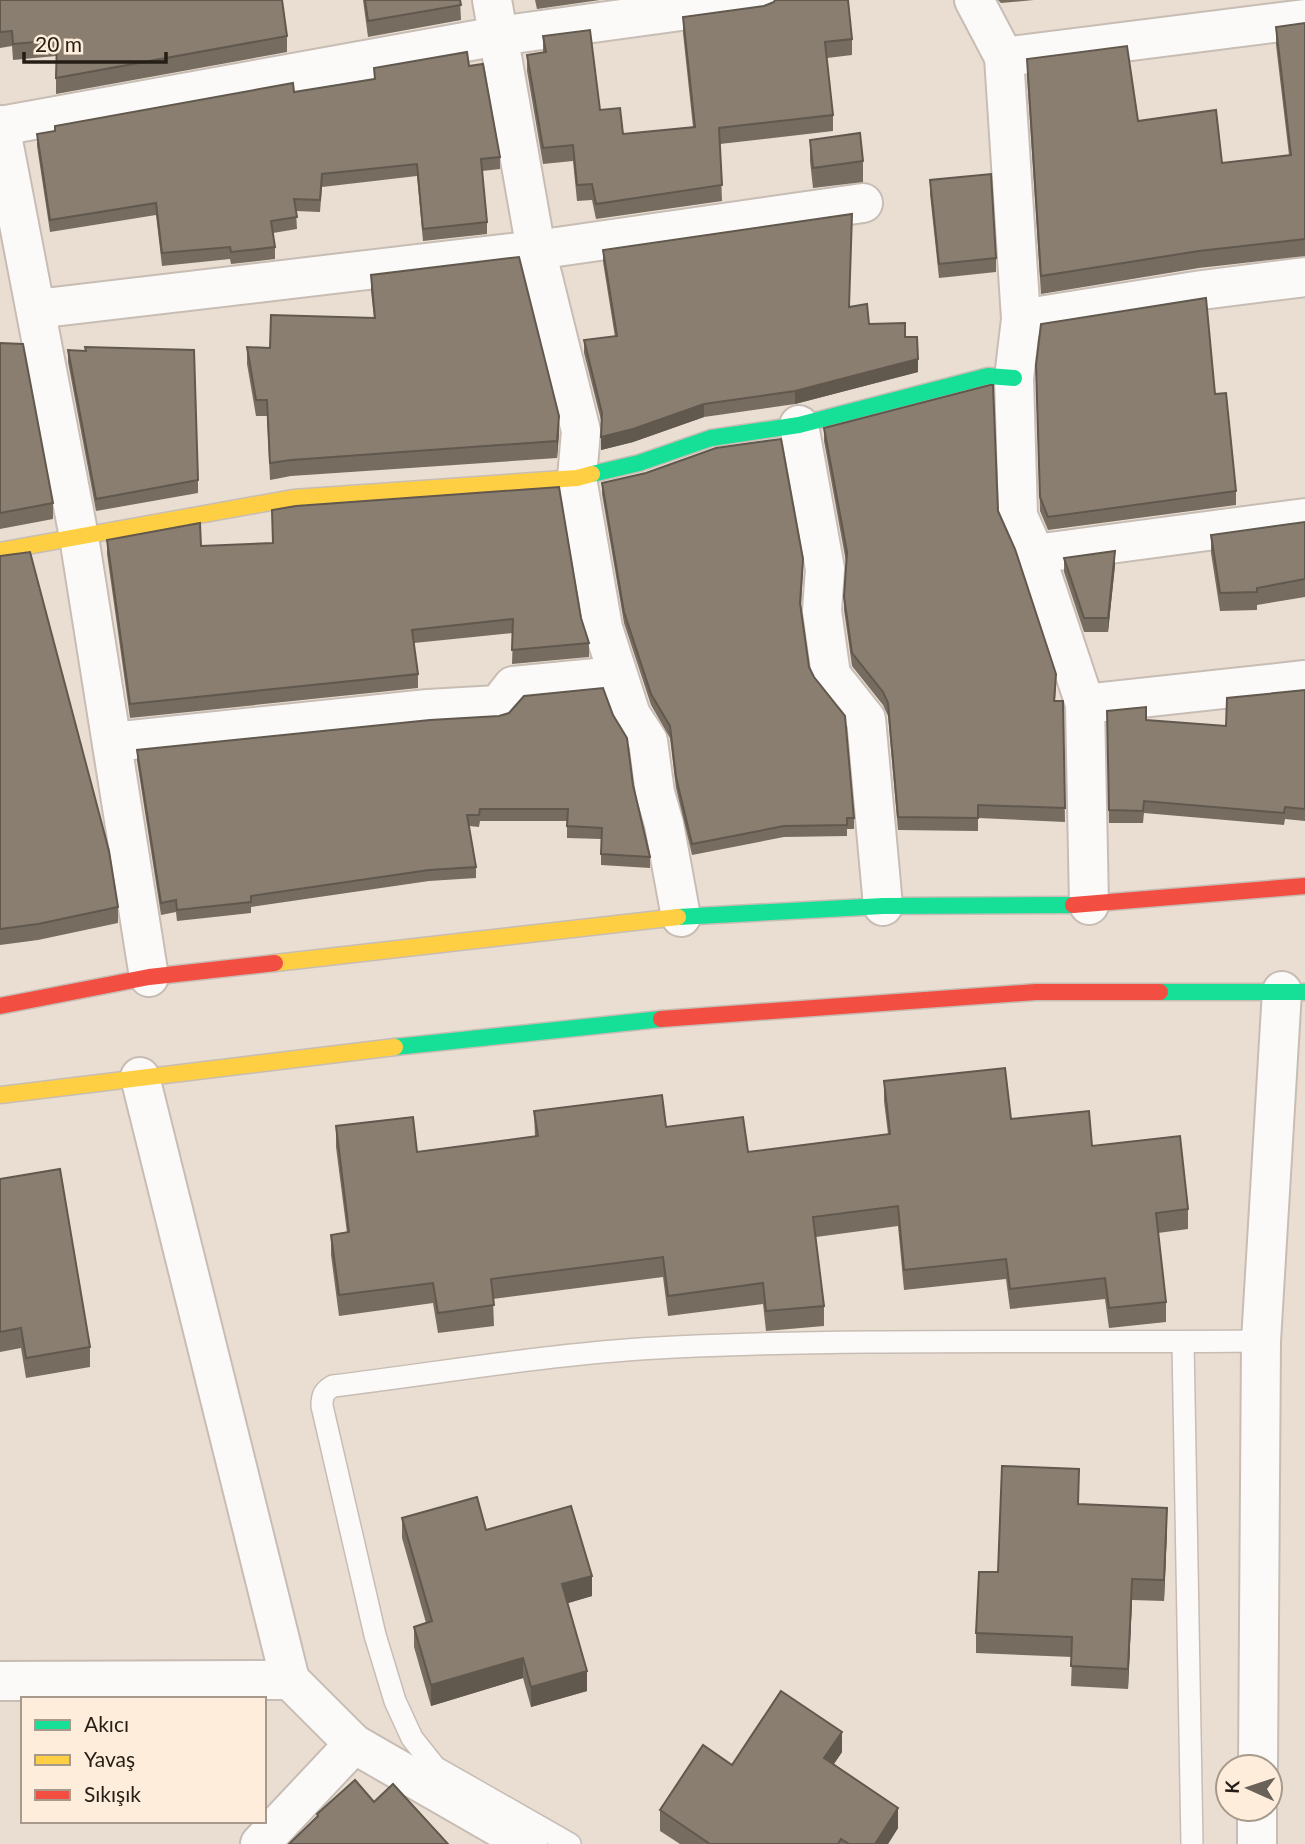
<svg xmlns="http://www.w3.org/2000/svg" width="1305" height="1844" font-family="Lato,sans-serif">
	<rect width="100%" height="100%" fill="#eaded2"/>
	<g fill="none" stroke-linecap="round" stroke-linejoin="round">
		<defs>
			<g id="lane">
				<path d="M1183,1342L1192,1844"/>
				<path d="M570,1844L435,1767L412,1738L395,1701L375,1635L322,1406C322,1395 324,1391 333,1386C447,1372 561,1352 675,1347C870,1338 1066,1343 1261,1341"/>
			</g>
			<g id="street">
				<path d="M492,0L536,250L581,431L577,478L603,628L631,715L648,741L655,793L664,824L681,917"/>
				<path d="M974,0L1004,57L1021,319L1014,378L1018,516L1035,554L1085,704L1089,905"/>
				<path d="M1004,57L1305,19"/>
				<path d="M0,125L79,537L149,977"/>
				<path d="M0,126L498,36L761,0"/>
				<path d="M36,309L536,250L863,203"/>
				<path d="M1021,319L1202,290L1305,277"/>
				<path d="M799,425L825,569L822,611L831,675L866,719L883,906"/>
				<path d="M1035,554L1305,518"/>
				<path d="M1085,704L1305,680"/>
				<path d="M112,742L428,709L498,705L513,686L617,676"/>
				<path d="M140,1077L290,1680"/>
				<path d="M0,1681L290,1680L354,1744L528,1844"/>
				<path d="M1258,1767L1261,1341L1282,991"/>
				<path d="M260,1844L354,1744"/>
				<path d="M1257,1844V1809"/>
			</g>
			<g id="fast">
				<path d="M592,474L639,463L711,438L799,425L988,376L1014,378"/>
				<path d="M678,917L883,906L1073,905"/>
				<path d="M1160,992H1305"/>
				<path d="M395,1047L661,1019"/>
			</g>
			<g id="slow">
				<path d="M0,551L293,498L577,478L592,474"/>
				<path d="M275,963L678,917"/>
				<path d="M0,1095L395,1047"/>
			</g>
			<g id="jam">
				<path d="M1073,905L1305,886"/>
				<path d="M0,1006L149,977L275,963"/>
				<path d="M661,1019L1036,992H1160"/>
			</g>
		</defs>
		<use href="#lane" stroke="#c7bdb4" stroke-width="24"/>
		<use href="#street" stroke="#c7bdb4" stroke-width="42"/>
		<use href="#fast" stroke="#c7bdb4" stroke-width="19"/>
		<use href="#slow" stroke="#c7bdb4" stroke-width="19"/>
		<use href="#jam" stroke="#c7bdb4" stroke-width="19"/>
		<use href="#lane" stroke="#fcfaf8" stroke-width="21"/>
		<use href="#street" stroke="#fcfaf8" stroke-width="38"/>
		<use href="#fast" stroke="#16e098" stroke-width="16"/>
		<use href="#slow" stroke="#ffcf43" stroke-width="16"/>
		<use href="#jam" stroke="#f24e42" stroke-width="16"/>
	</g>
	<g fill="#776c60">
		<path d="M0,0L287,36V52L56,94V56L13,60L12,46L0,48Z"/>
		<path d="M363,0H460L461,20L368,37Z"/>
		<path d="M535,0H600L537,9Z"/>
		<path d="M998,0H1034L1001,3Z"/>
		<path d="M774,2L852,39V55L827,58L833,115V131L720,144L722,201L596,219L592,200L577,201L573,161L543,164L527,71V55L543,53V36L600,110L623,134L693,127L683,33V17L764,6Z"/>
		<path d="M1305,23V256L1199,268L1041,294L1027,76V59L1138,121L1222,163L1289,155L1276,45V27Z"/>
		<path d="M469,66L500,157V169L482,171L487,222V234L423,241L417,176L322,187L320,212L296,211L297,229L273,233L275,247V259L231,264L230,259L162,266L156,215L50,232L37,146V134L374,79V68Z"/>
		<path d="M810,140L863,161V182L813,188L810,161Z"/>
		<path d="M930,180L996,258V272L939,278L930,194Z"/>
		<path d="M603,250L849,307L869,324L905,337L918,372L795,404L704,417L633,442L601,450L602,424L584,353V340L615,337L603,262Z"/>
		<path d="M371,275L559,433L557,458L291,476L270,480L267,416H256L247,364V347L270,348L374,318L371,291Z"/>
		<path d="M0,343L53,503V519L0,529Z"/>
		<path d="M68,350L198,480V493L96,511L68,362Z"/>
		<path d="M1036,378L1215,394L1236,491V505L1048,530L1040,511Z"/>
		<path d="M824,428L998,511L1056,687L1055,701H1063L1065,822L978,818V831L898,830L888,716L883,705L852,666L844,610L846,562L824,441Z"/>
		<path d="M602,483L803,570L801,606L809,667L854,818V829H847V836L784,837L692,855L676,788L670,738L651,705L624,623L602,494Z"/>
		<path d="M272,510L581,618L589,643V657L512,664L513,633L414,643L418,674V688L130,718L107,554V540L201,546L272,543Z"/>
		<path d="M1305,522V597L1257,605V610L1220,611L1211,553V535Z"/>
		<path d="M0,556L118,907V923L38,940L0,945Z"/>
		<path d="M1064,558L1115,565L1108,632H1084L1064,572Z"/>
		<path d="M1305,690V821L1285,819L1284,825L1144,813L1143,823H1109L1107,711L1146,720L1226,726Z"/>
		<path d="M137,750L633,785L650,857V868L601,865V839L567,838V821H480L479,827L469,826L476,867V878L429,881L251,907V913L177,921L176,912L161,915L137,761Z"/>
		<path d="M884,1081L1011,1119L1092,1146L1188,1209V1229L1158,1233L1166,1302V1322L1109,1328L1105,1299L1010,1309L1006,1279L904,1290L898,1226L816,1237L824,1306V1326L766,1331L763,1304L668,1316L663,1277L493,1299L494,1326L438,1333L433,1303L339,1316L331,1255V1235L347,1233L336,1147V1126L417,1152L535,1137L534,1111L666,1127L748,1152L888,1134L884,1101Z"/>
		<path d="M0,1179L90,1347V1367L26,1378L21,1348L0,1352Z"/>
		<path d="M1079,1504L1167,1528L1164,1601L1132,1600L1128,1689L1071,1686L1072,1657L976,1653V1633L998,1572Z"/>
		<path d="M402,1518L486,1530L592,1596L567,1603L587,1691L531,1707L523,1678L431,1706L414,1647V1627L426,1623L402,1538Z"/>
		<path d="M842,1752L834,1764L898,1828L888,1844H680L660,1831V1810L732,1765Z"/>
	</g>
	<g fill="#61584e">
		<path d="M918,359V372L795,404V391Z"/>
		<path d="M704,404V417L633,442L601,450V437Z"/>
		<path d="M559,416V433L557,458V441Z"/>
		<path d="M1115,551V565L1108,632V618Z"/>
		<path d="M1167,1508V1528L1164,1601V1580Z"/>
		<path d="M592,1576V1596L562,1605V1584Z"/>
		<path d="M1132,1579V1600L1128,1689V1669Z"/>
		<path d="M523,1658V1678L431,1706V1685Z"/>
		<path d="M587,1671V1691L531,1707V1687Z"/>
		<path d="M842,1732V1752L824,1778V1758Z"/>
		<path d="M898,1808V1828L888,1844H875Z"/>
	</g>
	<g fill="#8a7e70" stroke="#61584e" stroke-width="2">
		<path d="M0,0H282L287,36L56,78L57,40L13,44L12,31L0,32Z"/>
		<path d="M365,0H460L461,5L368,21Z"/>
		<path d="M775,0H848L852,39L825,42L833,115L719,128L722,185L596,204L592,184L577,185L573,145L543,148L527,55L546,52L543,36L590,30L600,110L620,108L623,134L695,127L683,17L764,6L774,2Z"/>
		<path d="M1305,23V239L1199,251L1041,276L1027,59L1127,46L1138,121L1216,110L1222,163L1291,155L1276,27Z"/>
		<path d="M467,52L469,66L483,64L500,157L481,159L487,222L423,229L417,164L322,174L320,200L294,199L297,217L271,221L275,247L231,252L230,247L162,253L156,203L50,220L37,134L55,131V126L293,83L294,92L375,79L374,68Z"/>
		<path d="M860,133L863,161L813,168L810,140Z"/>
		<path d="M991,174L996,258L939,264L930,180Z"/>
		<path d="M852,214L849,307L867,304L869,324L905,323V337H917L918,359L795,391L704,404L633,429L601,437L602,413L584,340L617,336L603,250Z"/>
		<path d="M519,257L559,416L557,441L291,460L270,463L267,400H256L247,347L270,348L271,315L375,318L371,275Z"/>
		<path d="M1206,298L1215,394L1226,393L1236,491L1048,517L1040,497L1036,365L1041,324Z"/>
		<path d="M0,343L23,344L53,503L0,513Z"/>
		<path d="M85,347L194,350L198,480L96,499L68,350L86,351Z"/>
		<path d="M990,385H993L998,511L1015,549L1056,674L1054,701H1063L1065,808L978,805V818L898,817L888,703L883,692L852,653L844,597L847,552L824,428Z"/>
		<path d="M781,439L803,559L800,603L809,667L814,677L845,716L854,818H847V825L784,826L692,844L676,777L670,726L651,694L624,612L602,483L646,473L716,448Z"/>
		<path d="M559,487L581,618L589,643L512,650L513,619L412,630L418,674L130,704L107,540L200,523L201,546L273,543L272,510L296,506Z"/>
		<path d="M1305,522V579L1257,588V592L1220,593L1211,535Z"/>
		<path d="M1115,551L1108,618H1084L1064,558Z"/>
		<path d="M30,552L109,851L118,907L38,924L0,929V556Z"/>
		<path d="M603,688L613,715L627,738L633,785L650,857L601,854L602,828L567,826L568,809H480L479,815H467L476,867L429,870L251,896V902L177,910L176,900L161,903L137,750L430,720L499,716L509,713L524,696Z"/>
		<path d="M1305,690V809L1285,807L1284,813L1144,801L1143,811L1109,810L1107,711L1146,707V720L1226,726L1227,698Z"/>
		<path d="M1005,1068L1011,1119L1089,1111L1092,1146L1180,1136L1188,1209L1156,1213L1166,1302L1109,1308L1105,1278L1010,1289L1006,1259L904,1270L898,1206L813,1217L824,1306L766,1311L763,1283L668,1296L663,1257L491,1279L494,1305L438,1313L433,1283L339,1295L331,1235L349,1232L336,1126L413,1117L417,1152L538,1136L534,1111L662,1095L666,1127L743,1117L748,1152L890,1134L884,1081Z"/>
		<path d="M60,1169L90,1347L26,1358L21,1328L0,1332V1179Z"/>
		<path d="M1002,1466L1079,1469L1078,1504L1167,1508L1164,1580L1132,1579L1128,1669L1071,1666L1072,1637L976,1633L979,1572H998Z"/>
		<path d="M477,1497L486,1530L571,1506L592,1576L562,1584L587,1671L531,1687L523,1658L431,1685L414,1627L432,1621L402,1518Z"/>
		<path d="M781,1691L842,1732L824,1758L898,1808L875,1844H849L841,1839L838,1844H710L660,1810L703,1745L732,1765Z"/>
		<path d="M355,1780L374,1802L393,1784L448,1844H289L318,1816L317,1814Z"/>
	</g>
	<rect x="21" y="1697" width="245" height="126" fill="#feeddb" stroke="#a79a8c" stroke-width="2"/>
	<rect x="35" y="1720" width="35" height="10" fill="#16e098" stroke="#a79a8c" stroke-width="2"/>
	<text x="84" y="1732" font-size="21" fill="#251e16">Akıcı</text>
	<rect x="35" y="1755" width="35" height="10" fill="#ffcf43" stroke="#a79a8c" stroke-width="2"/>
	<text x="84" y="1767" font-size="21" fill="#251e16">Yavaş</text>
	<rect x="35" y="1790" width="35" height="10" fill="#f24e42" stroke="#a79a8c" stroke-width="2"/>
	<text x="84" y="1802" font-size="21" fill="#251e16">Sıkışık</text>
	<g transform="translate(1249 1788) rotate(273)"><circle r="33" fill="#feeddb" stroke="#a79a8c" stroke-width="2"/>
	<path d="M0-5L12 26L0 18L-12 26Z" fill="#6a6158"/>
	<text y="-10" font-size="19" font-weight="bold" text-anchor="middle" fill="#251e16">K</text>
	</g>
	<path d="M24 52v10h142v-10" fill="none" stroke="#251e16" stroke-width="3.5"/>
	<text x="35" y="52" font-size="21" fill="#251e16" stroke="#feeddb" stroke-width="5" paint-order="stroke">20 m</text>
</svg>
